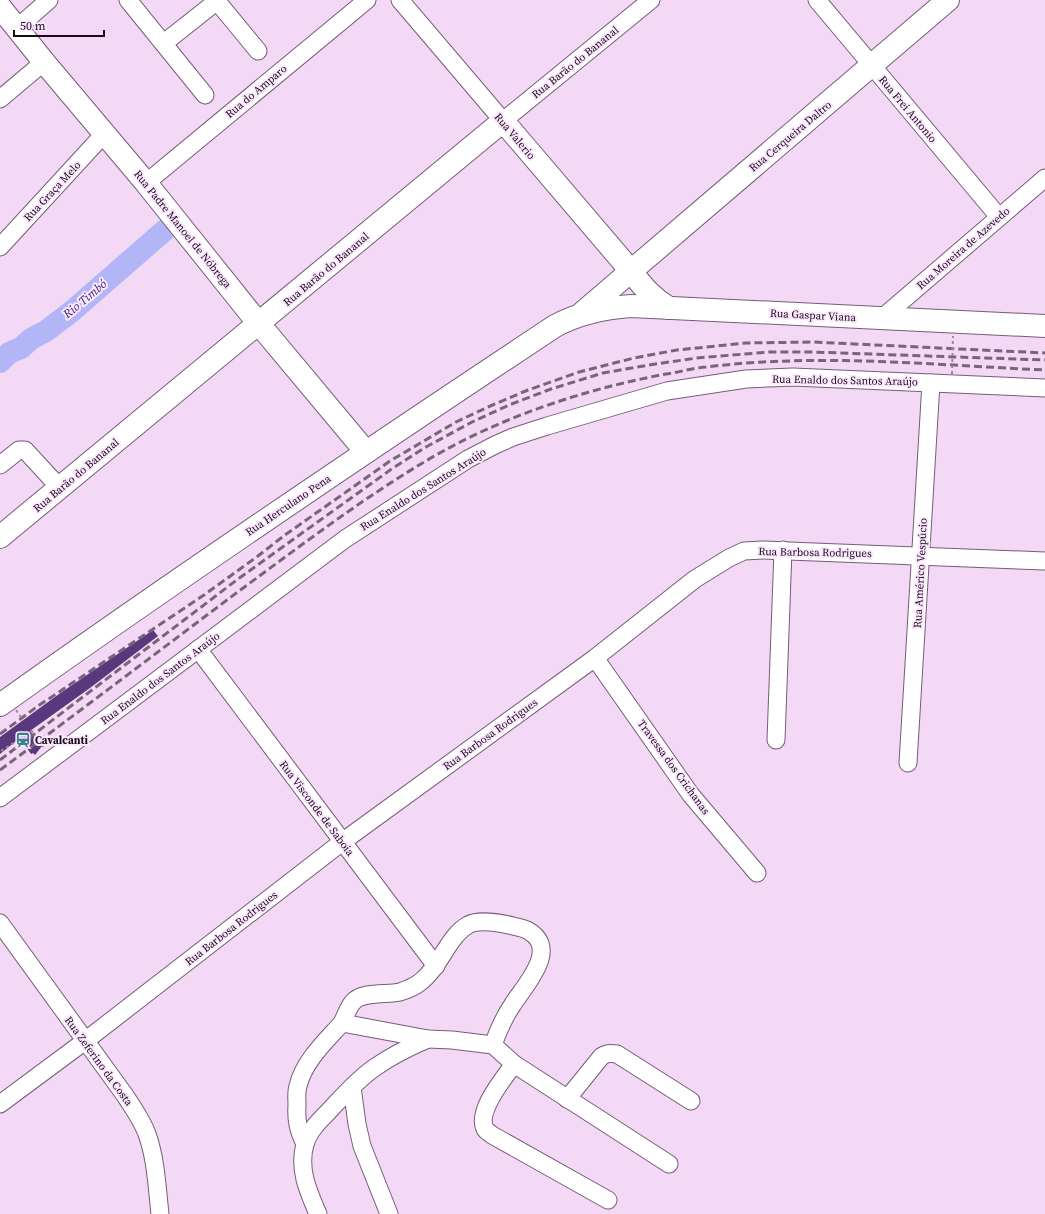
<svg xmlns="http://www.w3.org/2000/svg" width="1045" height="1214" font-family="'Source Serif 4',serif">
	<rect width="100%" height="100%" fill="#f3d9f5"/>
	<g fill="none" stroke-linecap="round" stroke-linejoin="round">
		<path stroke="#b2b6f6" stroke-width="22" d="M0,362L9,353L21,348L31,339L46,331L71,312L165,230"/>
	</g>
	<path fill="#58397e" d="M153,630L158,636L90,688L30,731L42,746L35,755L33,753L31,754L20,738L0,754V737L59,694Z"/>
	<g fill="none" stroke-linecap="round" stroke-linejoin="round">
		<defs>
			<g id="minor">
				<path d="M128,0L205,95"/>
				<path d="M216,0L258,51"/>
				<path d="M400,0L503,121L651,0"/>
				<path d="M817,0L999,217"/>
				<path d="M17,28L49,0"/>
				<path d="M164,43L217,1"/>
				<path d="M0,99L44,62"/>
				<path d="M146,183L367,0"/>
				<path d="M0,247L104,134"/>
				<path d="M882,318L1045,178"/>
				<path d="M0,465L19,450H25L60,488"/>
				<path d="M198,649L436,966"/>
				<path d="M595,658L691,795L757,873"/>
				<path d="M776,740L783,550"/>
				<path d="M908,763L931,383"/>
				<path d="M0,798L345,539L468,459L495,445L513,437L547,426L667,391L746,379L793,377L1045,388"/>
				<path d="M0,923L124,1094C132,1106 142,1120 147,1134C156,1159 157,1187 160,1214"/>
				<path d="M493,1045C498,1031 504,1017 513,1004C525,985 561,948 527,930C523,928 517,927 513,926C501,923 478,919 468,925C448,936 440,968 419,983C414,987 406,990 400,992C388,995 362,991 353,1002C349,1006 345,1017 342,1023L428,1039L452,1040L493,1045L514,1064L669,1164"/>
				<path d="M514,1064C504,1078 476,1111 485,1129C486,1131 490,1133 492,1135L608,1200"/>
				<path d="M352,1087L357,1124L362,1146L389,1214"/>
				<path d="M567,1099L601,1057C606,1053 610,1053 617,1054L691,1101"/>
				<path d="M0,1104L85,1041L342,842L595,658L695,579L729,558L744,551L763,550L1045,561"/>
				<path d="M305,1144C298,1130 296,1120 297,1105C297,1099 296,1092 298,1086C304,1061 325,1042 342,1023"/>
				<path d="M318,1214C308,1191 298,1169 305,1144C309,1131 319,1121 328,1112C343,1096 357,1080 374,1068C391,1056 409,1047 428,1039"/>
			</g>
			<g id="major">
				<path d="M0,7L44,62L146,183L259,324L366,452"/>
				<path d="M582,313L948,0"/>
				<path d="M0,537L503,121L631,271C643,287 652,298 669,308"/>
				<path d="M0,705C182,575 368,450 555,326C579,313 604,308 631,306L1045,326"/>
			</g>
		</defs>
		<use href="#minor" stroke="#745e76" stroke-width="19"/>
		<use href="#major" stroke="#745e76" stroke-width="24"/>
		<path stroke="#9a879c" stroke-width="2" stroke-dasharray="3 3" stroke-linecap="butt" d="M1,751L32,731"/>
		<use href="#minor" stroke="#fff" stroke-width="17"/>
		<use href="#major" stroke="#fff" stroke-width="22"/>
		<g stroke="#766678" stroke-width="3" stroke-dasharray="8 4" stroke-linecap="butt">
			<path d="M0,734L38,706L204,595L258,556L285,535L390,461L456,422L488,407L528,390L579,372L634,358L677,350L746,343L813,342L1045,353"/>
			<path d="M0,760L238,579L393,468L426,447L472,422L509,405L551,389L603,373L649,365L697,358L769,352H811L1045,360"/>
			<path d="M0,770C80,711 159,651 239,591C303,544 367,495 436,455C507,415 586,389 666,374C680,372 693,368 706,367C819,353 933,365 1045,370"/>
		</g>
		<g stroke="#9a879c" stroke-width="2" stroke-dasharray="3 3" stroke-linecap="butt">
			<path d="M952,374L953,336"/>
			<path d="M16,710L23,720"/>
			<path d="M31,730L44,748"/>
		</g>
	</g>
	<defs>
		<symbol id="station-bare" viewBox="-9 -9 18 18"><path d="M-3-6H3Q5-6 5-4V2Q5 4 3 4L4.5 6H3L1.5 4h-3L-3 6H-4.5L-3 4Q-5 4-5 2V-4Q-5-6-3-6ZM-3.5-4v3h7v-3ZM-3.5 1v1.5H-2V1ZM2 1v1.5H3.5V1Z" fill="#3d7e91" stroke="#fde8ff" stroke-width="2.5" paint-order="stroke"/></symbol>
	</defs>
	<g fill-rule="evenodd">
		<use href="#station-bare" x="12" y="729" width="22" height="22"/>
	</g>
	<g text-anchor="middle" stroke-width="4" stroke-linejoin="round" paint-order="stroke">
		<g font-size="11" fill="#150c16" stroke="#fde8ff">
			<text transform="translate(575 62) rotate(-39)" y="4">Rua Barão do Bananal</text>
			<text transform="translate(256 91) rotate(-40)" y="4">Rua do Amparo</text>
			<text transform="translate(908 109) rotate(50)" y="4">Rua Frei Antonio</text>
			<text transform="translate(515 136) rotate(50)" y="4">Rua Valerio</text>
			<text transform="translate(790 136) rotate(-40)" y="4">Rua Cerqueira Daltro</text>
			<text transform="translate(52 191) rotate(-47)" y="4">Rua Graça Melo</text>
			<text transform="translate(183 229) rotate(51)" y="4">Rua Padre Manoel de Nóbrega</text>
			<text transform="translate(963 248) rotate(-41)" y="4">Rua Moreira de Azevedo</text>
			<text transform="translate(326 269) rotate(-40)" y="4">Rua Barão do Bananal</text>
			<text transform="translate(813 315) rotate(3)" y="4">Rua Gaspar Viana</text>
			<text transform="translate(845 380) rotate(1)" y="4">Rua Enaldo dos Santos Araújo</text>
			<text transform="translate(76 475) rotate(-40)" y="4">Rua Barão do Bananal</text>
			<text transform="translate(423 489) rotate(-32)" y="4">Rua Enaldo dos Santos Araújo</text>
			<text transform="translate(288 505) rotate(-34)" y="4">Rua Herculano Pena</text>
			<text transform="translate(815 552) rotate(1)" y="4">Rua Barbosa Rodrigues</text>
			<text transform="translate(920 573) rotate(-87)" y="4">Rua Américo Vespúcio</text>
			<text transform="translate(160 678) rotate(-37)" y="4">Rua Enaldo dos Santos Araújo</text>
			<text transform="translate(490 734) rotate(-36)" y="4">Rua Barbosa Rodrigues</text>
			<text transform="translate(674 767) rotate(54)" y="4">Travessa dos Crichanas</text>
			<text transform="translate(317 808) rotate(53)" y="4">Rua Visconde de Saboia</text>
			<text transform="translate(231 928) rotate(-38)" y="4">Rua Barbosa Rodrigues</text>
			<text transform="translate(99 1061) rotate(54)" y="4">Rua Zeferino da Costa</text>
		</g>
		<g font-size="11" font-weight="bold" fill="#150c16" stroke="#fde8ff" text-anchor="start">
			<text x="35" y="744">Cavalcanti</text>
		</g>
		<g font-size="12" font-style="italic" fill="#2f237c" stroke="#fde8ff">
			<text transform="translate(85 299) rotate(-40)" y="4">Rio Timbó</text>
		</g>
	</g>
	<path d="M14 30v6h90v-6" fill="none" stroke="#150c16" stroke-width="2"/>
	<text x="20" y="30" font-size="12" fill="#150c16" stroke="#fde8ff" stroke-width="3" paint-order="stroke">50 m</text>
</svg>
